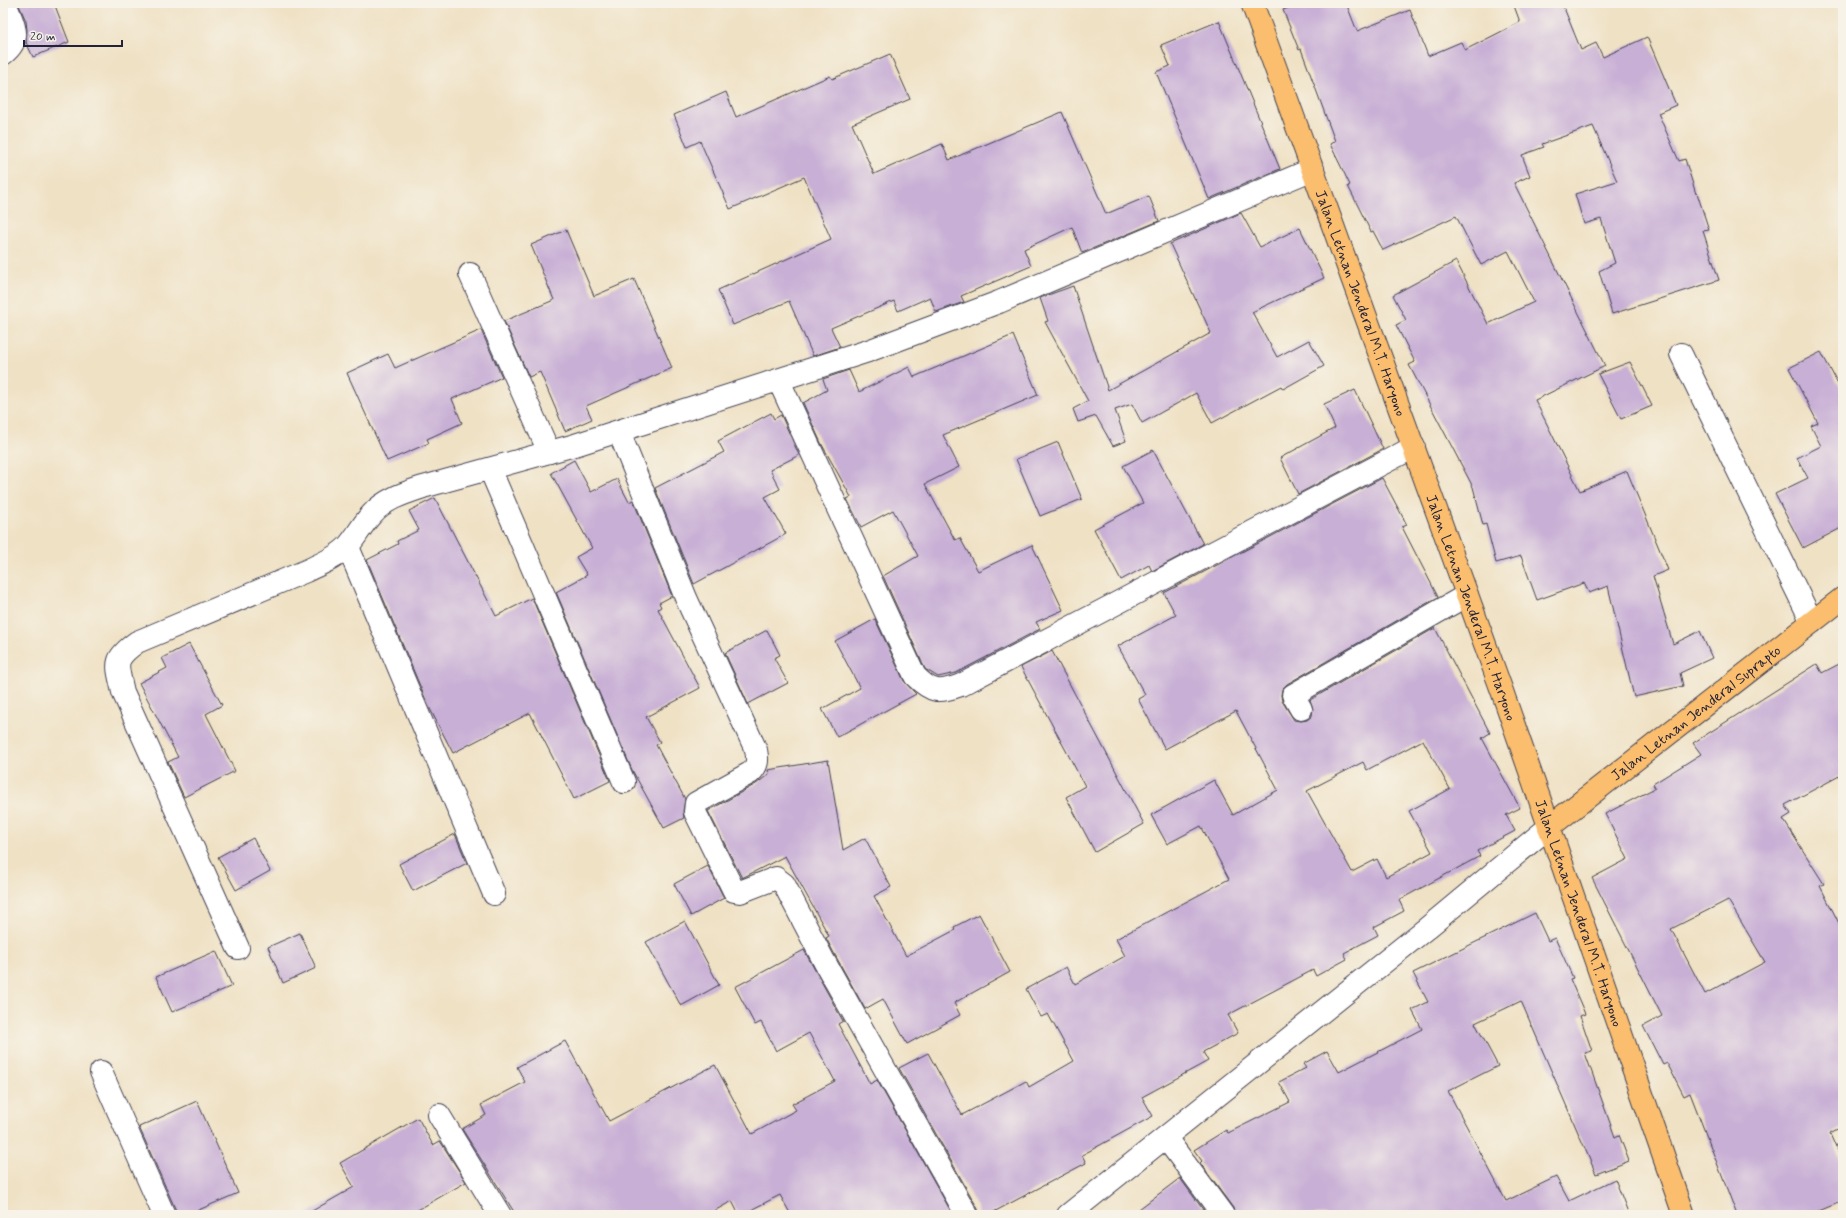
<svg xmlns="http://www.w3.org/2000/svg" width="1846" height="1218" font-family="Mynerve,sans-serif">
	<rect width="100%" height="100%" fill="#f7f3e8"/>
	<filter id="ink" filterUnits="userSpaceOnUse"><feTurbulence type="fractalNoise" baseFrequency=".025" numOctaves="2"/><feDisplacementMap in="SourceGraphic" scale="8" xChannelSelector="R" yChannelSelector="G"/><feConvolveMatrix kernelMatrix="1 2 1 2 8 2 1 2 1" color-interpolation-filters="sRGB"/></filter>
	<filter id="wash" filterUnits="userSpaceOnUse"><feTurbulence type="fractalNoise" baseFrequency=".012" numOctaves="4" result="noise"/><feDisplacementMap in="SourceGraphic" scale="16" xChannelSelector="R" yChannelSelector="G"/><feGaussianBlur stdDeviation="0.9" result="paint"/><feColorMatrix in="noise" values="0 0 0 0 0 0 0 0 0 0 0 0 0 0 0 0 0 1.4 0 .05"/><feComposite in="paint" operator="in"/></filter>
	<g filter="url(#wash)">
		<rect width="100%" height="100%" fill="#efe1c4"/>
		<g id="blocks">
			<g fill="#c8afd5" fill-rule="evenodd">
				<path d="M18,3H54L69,42L33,57L26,42L27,30L26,21Z"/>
				<path d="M1301,3H1346L1357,31L1410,10L1428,56L1461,42L1465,50L1520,22L1513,3H1562L1581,50L1596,43L1603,57L1647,37L1676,105L1658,113L1679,161L1685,159L1696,194L1697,193L1709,230L1703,231L1719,280L1612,314L1599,271L1615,263L1601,219L1584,224L1575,194L1617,181L1593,126L1542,144L1544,147L1522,155L1530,176L1514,183L1605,366L1535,400L1580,491L1627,471L1668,570L1653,576L1673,644L1700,631L1712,658L1680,673L1683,686L1634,697L1608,586L1589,593L1584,583L1537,600L1521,556L1496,563L1486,524L1483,525L1473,487L1409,365L1415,362L1396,325L1406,320L1393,295L1456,261L1488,324L1534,302L1508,251L1481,265L1456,216L1383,250L1373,231L1371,232L1348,186L1350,185L1330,144L1335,141L1301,49L1299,50L1283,10Z"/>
				<path d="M1219,21L1280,169L1209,199L1156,72L1170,66L1161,45Z"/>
				<path d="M890,54L910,99L852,124L874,174L942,144L949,160L1062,112L1106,214L1149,196L1159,221L1082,253L1072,227L1024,249L1031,266L961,296L964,302L936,312L930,297L898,311L894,301L831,328L840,347L813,356L789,301L733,325L718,290L831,239L804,177L730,209L700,141L687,147L674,115L726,92L736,117L830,76L832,79Z"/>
				<path d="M1241,213L1260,247L1300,228L1324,278L1252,312L1277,357L1309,340L1324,366L1283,389L1281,386L1212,423L1196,393L1142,423L1132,404L1115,410L1126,441L1113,446L1096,416L1078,422L1073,409L1088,401L1045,322L1048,321L1040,298L1073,286L1108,390L1211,333L1170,244Z"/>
				<path d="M566,230L594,296L634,279L672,368L586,406L592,419L565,431L540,372L529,377L504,321L554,300L531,245Z"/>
				<path d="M481,330L502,377L452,399L462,423L427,439L429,443L387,461L347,373L388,354L395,368Z"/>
				<path d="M1013,335L1038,395L943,435L959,467L925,484L955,540L960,538L978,571L1032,545L1063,610L1036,622L1040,629L956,673L938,677L925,669L883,576L918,556L893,510L861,527L847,499L851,497L821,443L803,403L827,390L823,379L849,370L859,392L909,367L914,377Z"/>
				<path d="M1821,352L1843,393V527L1803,548L1775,494L1808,478L1797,458L1821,446L1811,426L1818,423L1789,368Z"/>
				<path d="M1630,362L1652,406L1621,419L1598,374Z"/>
				<path d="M1355,390L1383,449L1298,494L1280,458L1335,428L1324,404Z"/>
				<path d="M771,413L774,419L781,415L799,455L770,470L780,489L765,497L786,534L694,584L655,488L724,452L718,441Z"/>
				<path d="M1058,442L1082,499L1040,516L1016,459Z"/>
				<path d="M1153,450L1203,544L1152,571L1149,565L1121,580L1094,529L1143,503L1123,466Z"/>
				<path d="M574,460L591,492L617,479L629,502L633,500L672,596L659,603L661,607L658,609L700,688L646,717L660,742L656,745L685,799L683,811L684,818L664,828L632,770L556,592L587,575L576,557L592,548L551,473Z"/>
				<path d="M1382,478L1407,525L1402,527L1438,597L1287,684L1282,689L1281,695L1282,701L1294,720L1301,721L1307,720L1312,716L1313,709L1310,700L1435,628L1490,733L1482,738L1520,808L1506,815L1515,831L1477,851L1480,856L1399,900L1404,911L1374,927L1378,935L1344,953L1347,959L1316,976L1313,970L1228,1015L1238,1033L1203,1052L1208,1061L1142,1097L1153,1116L1082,1155L1086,1163L988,1215H979L978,1209L899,1068L928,1053L962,1115L1026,1081L1029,1087L1074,1061L1048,1014L1041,1017L1026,989L1066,967L1075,984L1125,956L1116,939L1229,879L1201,826L1167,844L1151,815L1214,780L1233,815L1278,790L1236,711L1165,749L1138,699L1145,695L1118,646L1176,615L1164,593ZM1423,740L1450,789L1409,811L1432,852L1386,877L1377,859L1352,872L1307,791L1363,762L1367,770Z"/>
				<path d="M435,498L496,616L532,598L610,781L574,799L530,713L453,753L428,705L367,560L398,544L397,541L419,530L409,511Z"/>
				<path d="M875,619L904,681L916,694L837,737L822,709L860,688L835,641Z"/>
				<path d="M767,630L780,655L774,658L788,683L748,704L725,653Z"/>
				<path d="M189,644L222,705L206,714L235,771L184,797L168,762L178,757L139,683L167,668L162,658Z"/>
				<path d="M1052,651L1144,824L1095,852L1066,797L1085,786L1021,667Z"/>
				<path d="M1843,662V774L1785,805L1791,814L1783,819L1824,884L1820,886L1843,931V1126L1830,1133L1843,1163V1201L1809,1215H1737L1690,1093L1684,1096L1667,1063L1663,1065L1643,1026L1662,1016L1592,878L1628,859L1605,814L1655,788L1653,784L1701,754L1693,743L1817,664L1822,673ZM1728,900L1765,962L1705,994L1671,929Z"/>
				<path d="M828,760L843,850L865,838L891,887L874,896L906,956L955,930L954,927L979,914L1010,972L954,1003L960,1015L907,1044L883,999L865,1009L835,955L826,938L829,936L785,856L742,878L708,811L756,784L769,774L768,770Z"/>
				<path d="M455,834L467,863L413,891L399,864Z"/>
				<path d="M253,838L270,871L236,890L218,857Z"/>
				<path d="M708,866L724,898L691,916L674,884Z"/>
				<path d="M1535,913L1548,941L1555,938L1573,978L1570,979L1585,1014L1580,1016L1592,1051L1585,1053L1615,1137L1619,1135L1629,1161L1596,1174L1521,1001L1475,1023L1498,1066L1448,1091L1506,1201L1556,1177L1569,1201L1615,1179L1629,1215H1235L1233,1208L1200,1163L1202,1161L1194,1150L1226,1130L1228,1133L1290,1102L1279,1082L1306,1068L1303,1064L1327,1051L1339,1072L1422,1029L1412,1010L1428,1002L1413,973Z"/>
				<path d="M685,921L719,985L681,1006L646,942Z"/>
				<path d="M300,933L316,968L283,983L268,947Z"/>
				<path d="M804,950L843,1021L838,1024L870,1084L877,1080L953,1215H791L780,1195L741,1215H739L732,1201L707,1215H516L462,1129L486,1115L481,1105L525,1082L517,1067L565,1041L609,1121L715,1065L752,1134L796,1110L792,1104L835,1081L809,1033L776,1051L761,1022L755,1025L735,987Z"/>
				<path d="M216,951L232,986L172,1012L156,977Z"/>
				<path d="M197,1101L238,1193L187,1215H178L139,1127Z"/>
				<path d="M418,1118L433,1145L440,1141L466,1182L409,1215H305L354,1187L340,1163Z"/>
				<path d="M1180,1178L1207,1215H1131Z"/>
			</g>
		</g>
	</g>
	<g filter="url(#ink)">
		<use href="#blocks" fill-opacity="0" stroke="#413f50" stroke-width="1"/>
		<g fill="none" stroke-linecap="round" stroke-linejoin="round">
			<defs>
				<g id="minor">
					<path d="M3,54C24,38 13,24 5,3"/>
					<path d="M470,274L549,452"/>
					<path d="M1681,354L1812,622"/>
					<path d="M779,381L915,676C932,693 939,693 961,685L1414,447"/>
					<path d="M619,432L686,598L756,750C758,760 758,766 750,773L696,803L695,812L734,891L740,892L776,878L784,884L824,961L967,1215"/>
					<path d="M490,469L624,782"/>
					<path d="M348,547L494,894"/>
					<path d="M1301,709L1293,695L1467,595"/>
					<path d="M238,948L123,692C117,664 112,660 137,642L306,571C320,564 337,558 348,546C357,536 363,523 372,514C385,499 405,493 423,487L575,445L868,351L999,302L1313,169"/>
					<path d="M101,1072L164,1215"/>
					<path d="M439,1115L500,1215"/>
					<path d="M1166,1138L1223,1215"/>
					<path d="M1068,1215L1427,928L1549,827"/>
				</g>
				<g id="major">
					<path id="s1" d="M1252,3L1502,691L1684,1215"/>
					<path id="s2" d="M1549,827L1843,598"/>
				</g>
			</defs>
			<use href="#minor" stroke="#413f50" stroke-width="24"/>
			<use href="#major" stroke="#413f50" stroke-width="24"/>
			<use href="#minor" stroke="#fff" stroke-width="22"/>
			<use href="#major" stroke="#fabe6e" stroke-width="22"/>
		</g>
	</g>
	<g text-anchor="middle" stroke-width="3.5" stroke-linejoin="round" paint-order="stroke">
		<g font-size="15" fill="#22223b" stroke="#f7f3e8">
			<text dy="5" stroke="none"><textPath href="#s1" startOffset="319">Jalan Letnan Jenderal M.T. Haryono</textPath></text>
			<text dy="5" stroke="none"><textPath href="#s1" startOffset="643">Jalan Letnan Jenderal M.T. Haryono</textPath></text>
			<text dy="5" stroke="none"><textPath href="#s2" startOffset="186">Jalan Letnan Jenderal Suprapto</textPath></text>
			<text dy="5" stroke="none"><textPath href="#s1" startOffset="967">Jalan Letnan Jenderal M.T. Haryono</textPath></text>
		</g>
	</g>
	<rect width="1846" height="1218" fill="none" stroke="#f7f3e8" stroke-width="16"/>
	<path d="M24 40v6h98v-6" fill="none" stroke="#22223b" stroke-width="2"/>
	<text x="30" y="40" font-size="12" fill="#22223b" stroke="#f7f3e8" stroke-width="3" paint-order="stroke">20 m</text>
</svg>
